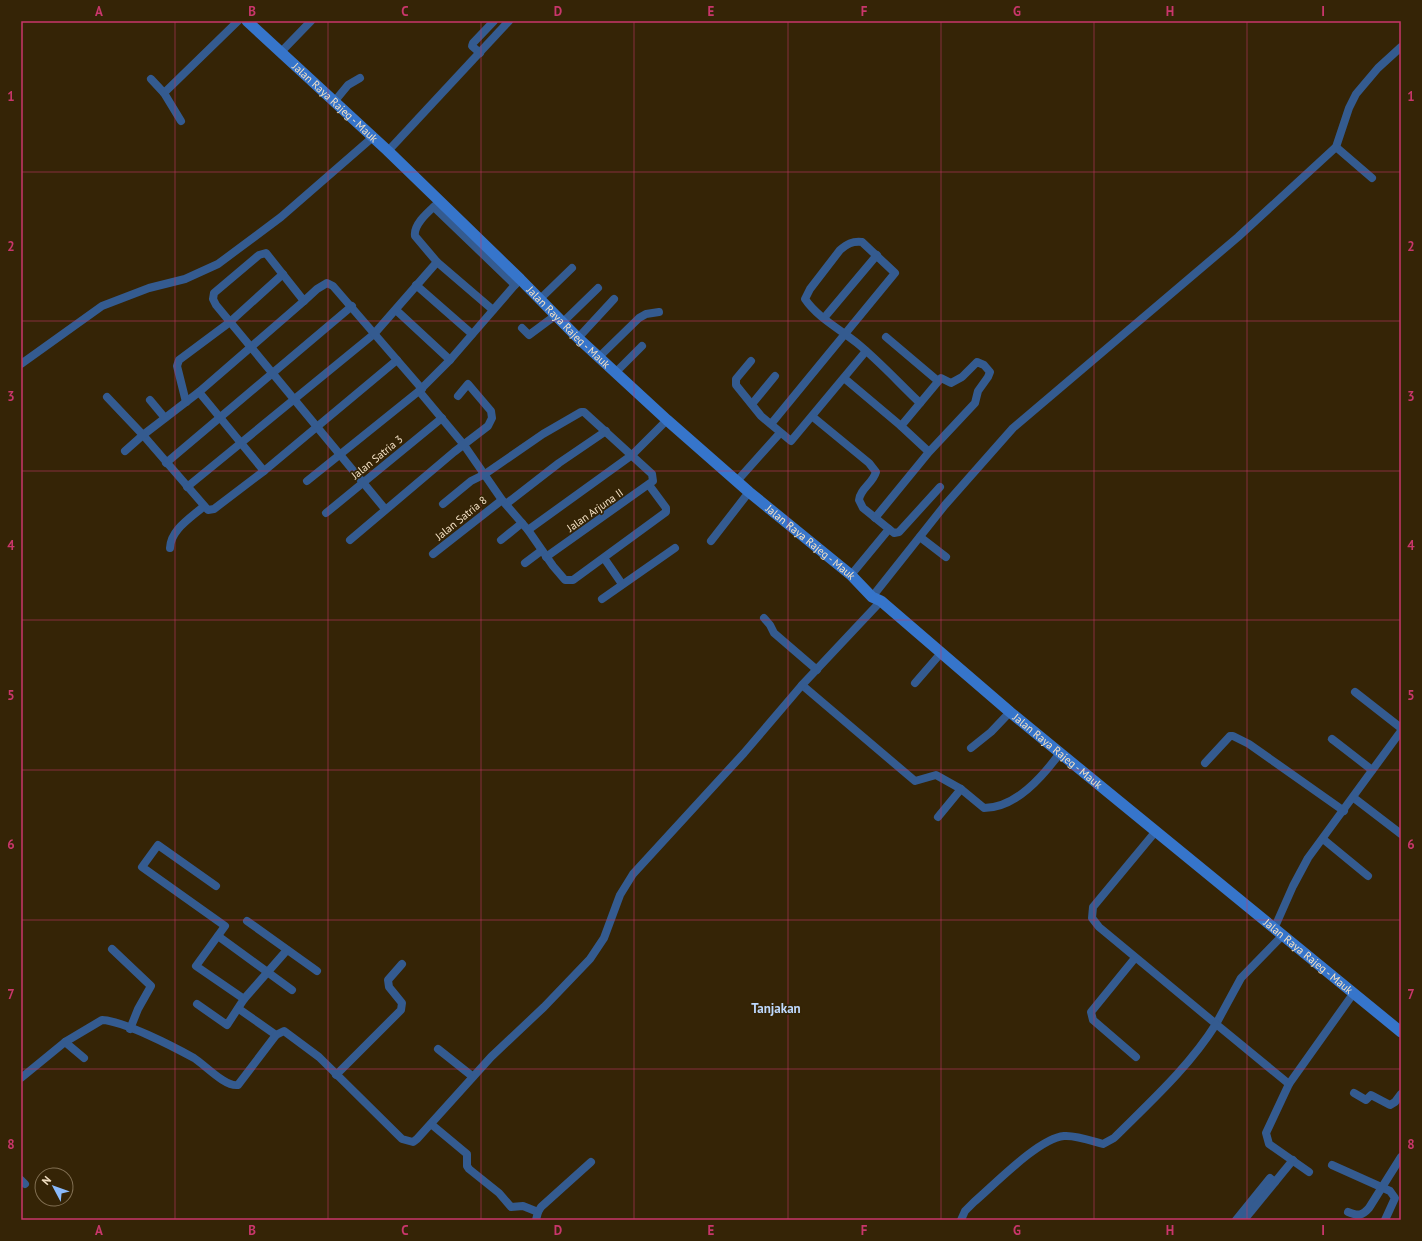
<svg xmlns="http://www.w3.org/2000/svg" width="1422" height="1241" font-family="'PT Sans',sans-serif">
	<rect width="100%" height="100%" fill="#352406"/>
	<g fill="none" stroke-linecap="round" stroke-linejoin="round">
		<g stroke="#345b90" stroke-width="8">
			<path d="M281,52L311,21"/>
			<path d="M480,53L472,46L473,43L494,21"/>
			<path d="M151,79L164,93L181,121"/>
			<path d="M164,93L238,21"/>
			<path d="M334,102L348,85L360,78"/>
			<path d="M1336,147L1372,178"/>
			<path d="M388,151L509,21"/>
			<path d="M434,207L515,285"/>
			<path d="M437,262L493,310"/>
			<path d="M416,285L472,334"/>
			<path d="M540,299L572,268"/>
			<path d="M304,301L199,392L143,435L208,510L214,509L264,471L397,360"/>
			<path d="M396,310L450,360"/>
			<path d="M824,318L877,255"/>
			<path d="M563,322L598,288"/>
			<path d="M522,328L529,335L556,315"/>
			<path d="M886,337L938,381"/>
			<path d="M578,338L614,299"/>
			<path d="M599,357L639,318L646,314L659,312"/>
			<path d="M751,361L736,379V385L761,416L791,441L866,351"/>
			<path d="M21,364L102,306L149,288L185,279L218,264L281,217L373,137"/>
			<path d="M616,372L642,346"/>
			<path d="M844,378L901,426"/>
			<path d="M419,391L464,445L502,500L528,530L553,566L565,580H573L666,512V508L649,485"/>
			<path d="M199,392L264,471"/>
			<path d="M107,397L143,435L125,451"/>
			<path d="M150,400L165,418"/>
			<path d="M186,402L177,366L179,360L230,322L283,274"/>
			<path d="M752,404L775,376"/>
			<path d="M813,417L869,463L876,472C873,483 860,489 859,500L863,508L889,529L851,575"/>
			<path d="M771,424L895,273L862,242C852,241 847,244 840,250L810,289L805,299C818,318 840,329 857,343C879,361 899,383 920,403"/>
			<path d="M166,463L352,306"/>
			<path d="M307,481L419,391L450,360L520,279"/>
			<path d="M737,481L780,433"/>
			<path d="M187,487L374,334L437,262L415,236C413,223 432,209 440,201"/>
			<path d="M443,504L471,481L485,474L543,434L581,412H584L652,474L653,481L546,557"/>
			<path d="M506,504L559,463L606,431"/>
			<path d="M385,509L216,305L213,299L214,293L259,255L266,253L304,301L317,289L327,283L333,286L422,389"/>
			<path d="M326,513L442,418"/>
			<path d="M875,518L929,452L975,403L978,391L988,377L990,372L984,365L977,362L962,377L951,383L941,378L901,426L929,452"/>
			<path d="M889,529L894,533L899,532L940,487"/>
			<path d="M528,530L632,455L667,420"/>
			<path d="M920,537L946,557"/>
			<path d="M350,540L454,452L488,426L492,418L491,411L468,384L458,396"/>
			<path d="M501,540L522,523"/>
			<path d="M711,541L749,492"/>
			<path d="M170,548C171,529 191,518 204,506"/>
			<path d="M433,554L502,500"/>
			<path d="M604,558L622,584"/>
			<path d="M525,563L541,551"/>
			<path d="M872,597L945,505L1013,428L1238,237L1336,147L1349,108L1356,94L1378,68L1401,47"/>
			<path d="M602,599L675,548"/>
			<path d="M764,618L770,625L774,633L817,670"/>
			<path d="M915,683L941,653"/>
			<path d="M802,685L915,781L936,775L961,789L984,808C1016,808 1043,776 1060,753"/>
			<path d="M1355,692L1401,728"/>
			<path d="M1332,739L1372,770"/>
			<path d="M971,748L991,732L1010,712"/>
			<path d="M1205,763L1230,736H1233L1249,744L1344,811"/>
			<path d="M1354,798L1401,834"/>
			<path d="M938,817L961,789"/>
			<path d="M1156,831L1093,907L1092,918L1099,927L1216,1024L1241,978L1282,936"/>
			<path d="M1323,839L1368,876"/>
			<path d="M247,921L317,971"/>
			<path d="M1274,929L1293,886L1308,858L1401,731"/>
			<path d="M218,936L292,990"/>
			<path d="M112,949L151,986L138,1009L130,1029"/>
			<path d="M1135,958L1091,1012L1093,1020L1136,1057"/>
			<path d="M244,999L287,950"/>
			<path d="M197,1004L227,1025L244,999L196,966L225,926L142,867L158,845L216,886"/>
			<path d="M239,1009L276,1035"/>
			<path d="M65,1042L84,1058"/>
			<path d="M438,1049L472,1076"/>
			<path d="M336,1075L401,1010L402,1003L389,987L388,980L402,964"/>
			<path d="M21,1078L65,1042L102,1020C124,1021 174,1047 194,1058C205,1065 225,1087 238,1085L276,1035L284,1031L319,1057L402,1139L413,1142L417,1139L491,1057L544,1007L590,959L604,938L620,895L633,874L744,753L802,685L881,601"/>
			<path d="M1354,1093L1366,1100L1371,1095L1390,1105L1395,1102L1401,1094"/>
			<path d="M431,1124L467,1154V1166L469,1169L499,1193L511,1207L523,1206L538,1212"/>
			<path d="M1332,1165L1390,1191L1395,1198L1385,1220"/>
			<path d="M1309,1172L1269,1144L1266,1133L1289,1084L1353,994"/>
			<path d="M21,1180L25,1184"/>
			<path d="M1348,1212C1358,1216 1362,1216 1369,1208L1401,1157"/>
			<path d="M536,1220L538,1212L541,1207L591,1162"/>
			<path d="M961,1220L965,1211L974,1202C994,1185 1039,1138 1064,1136C1076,1135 1092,1141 1103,1144L1114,1138C1150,1102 1189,1067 1216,1024L1289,1084"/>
			<path d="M1236,1220L1270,1178L1275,1182"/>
			<path d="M1244,1220L1293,1160"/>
		</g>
		<path stroke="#3675cb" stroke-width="11" id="s1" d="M247,21L388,151L520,279L578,338L667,420L749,492L851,575L872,597L881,601L1010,712L1401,1032"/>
	</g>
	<path fill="none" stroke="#c9366b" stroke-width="1" stroke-opacity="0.55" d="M175,21V1220M328,21V1220M481,21V1220M634,21V1220M788,21V1220M941,21V1220M1094,21V1220M1247,21V1220M21,172H1401M21,321H1401M21,471H1401M21,620H1401M21,770H1401M21,920H1401M21,1069H1401"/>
	<g text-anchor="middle" stroke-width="3.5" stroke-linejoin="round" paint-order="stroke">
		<g font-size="11" fill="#f3e0c4" stroke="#352406">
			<text dy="4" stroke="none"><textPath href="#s1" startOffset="120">Jalan Raya Rajeg - Mauk</textPath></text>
			<text dy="4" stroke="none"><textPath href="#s1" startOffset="444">Jalan Raya Rajeg - Mauk</textPath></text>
			<text transform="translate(377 457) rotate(-39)" y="4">Jalan Satria 3</text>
			<text transform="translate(595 510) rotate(-35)" y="4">Jalan Arjuna II</text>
			<text transform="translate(461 518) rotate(-39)" y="4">Jalan Satria 8</text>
			<text dy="4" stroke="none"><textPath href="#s1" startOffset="768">Jalan Raya Rajeg - Mauk</textPath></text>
			<text dy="4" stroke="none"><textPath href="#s1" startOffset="1092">Jalan Raya Rajeg - Mauk</textPath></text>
			<text dy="4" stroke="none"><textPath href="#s1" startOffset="1416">Jalan Raya Rajeg - Mauk</textPath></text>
		</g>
		<g font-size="13" font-weight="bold" fill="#bed9fe" stroke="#352406">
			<text x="776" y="1013">Tanjakan</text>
		</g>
	</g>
	<rect width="1422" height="1241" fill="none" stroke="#352406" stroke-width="44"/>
	<g transform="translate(54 1187) rotate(311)"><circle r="19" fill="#352406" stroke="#816f52"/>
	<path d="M0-3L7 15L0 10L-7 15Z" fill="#8abafc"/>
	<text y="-6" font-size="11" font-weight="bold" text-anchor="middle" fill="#f3e0c4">N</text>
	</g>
	<rect x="22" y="22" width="1378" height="1197" fill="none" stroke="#c9366b" stroke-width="1.5"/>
	<g font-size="13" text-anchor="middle" font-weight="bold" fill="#c9366b">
		<text x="99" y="16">A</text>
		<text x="252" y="16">B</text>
		<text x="405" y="16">C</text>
		<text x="558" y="16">D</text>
		<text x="711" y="16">E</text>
		<text x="864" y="16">F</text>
		<text x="1017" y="16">G</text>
		<text x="1170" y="16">H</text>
		<text x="1323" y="16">I</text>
		<text x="11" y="101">1</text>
		<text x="1411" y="101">1</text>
		<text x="11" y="251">2</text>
		<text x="1411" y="251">2</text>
		<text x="11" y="401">3</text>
		<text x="1411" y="401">3</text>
		<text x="11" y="550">4</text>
		<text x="1411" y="550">4</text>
		<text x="11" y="700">5</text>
		<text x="1411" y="700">5</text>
		<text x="11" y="849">6</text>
		<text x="1411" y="849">6</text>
		<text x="11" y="999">7</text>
		<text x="1411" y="999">7</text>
		<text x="11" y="1149">8</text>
		<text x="1411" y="1149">8</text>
		<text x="99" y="1235">A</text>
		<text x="252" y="1235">B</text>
		<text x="405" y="1235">C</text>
		<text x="558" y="1235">D</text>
		<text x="711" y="1235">E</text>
		<text x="864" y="1235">F</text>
		<text x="1017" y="1235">G</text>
		<text x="1170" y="1235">H</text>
		<text x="1323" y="1235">I</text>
	</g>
</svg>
